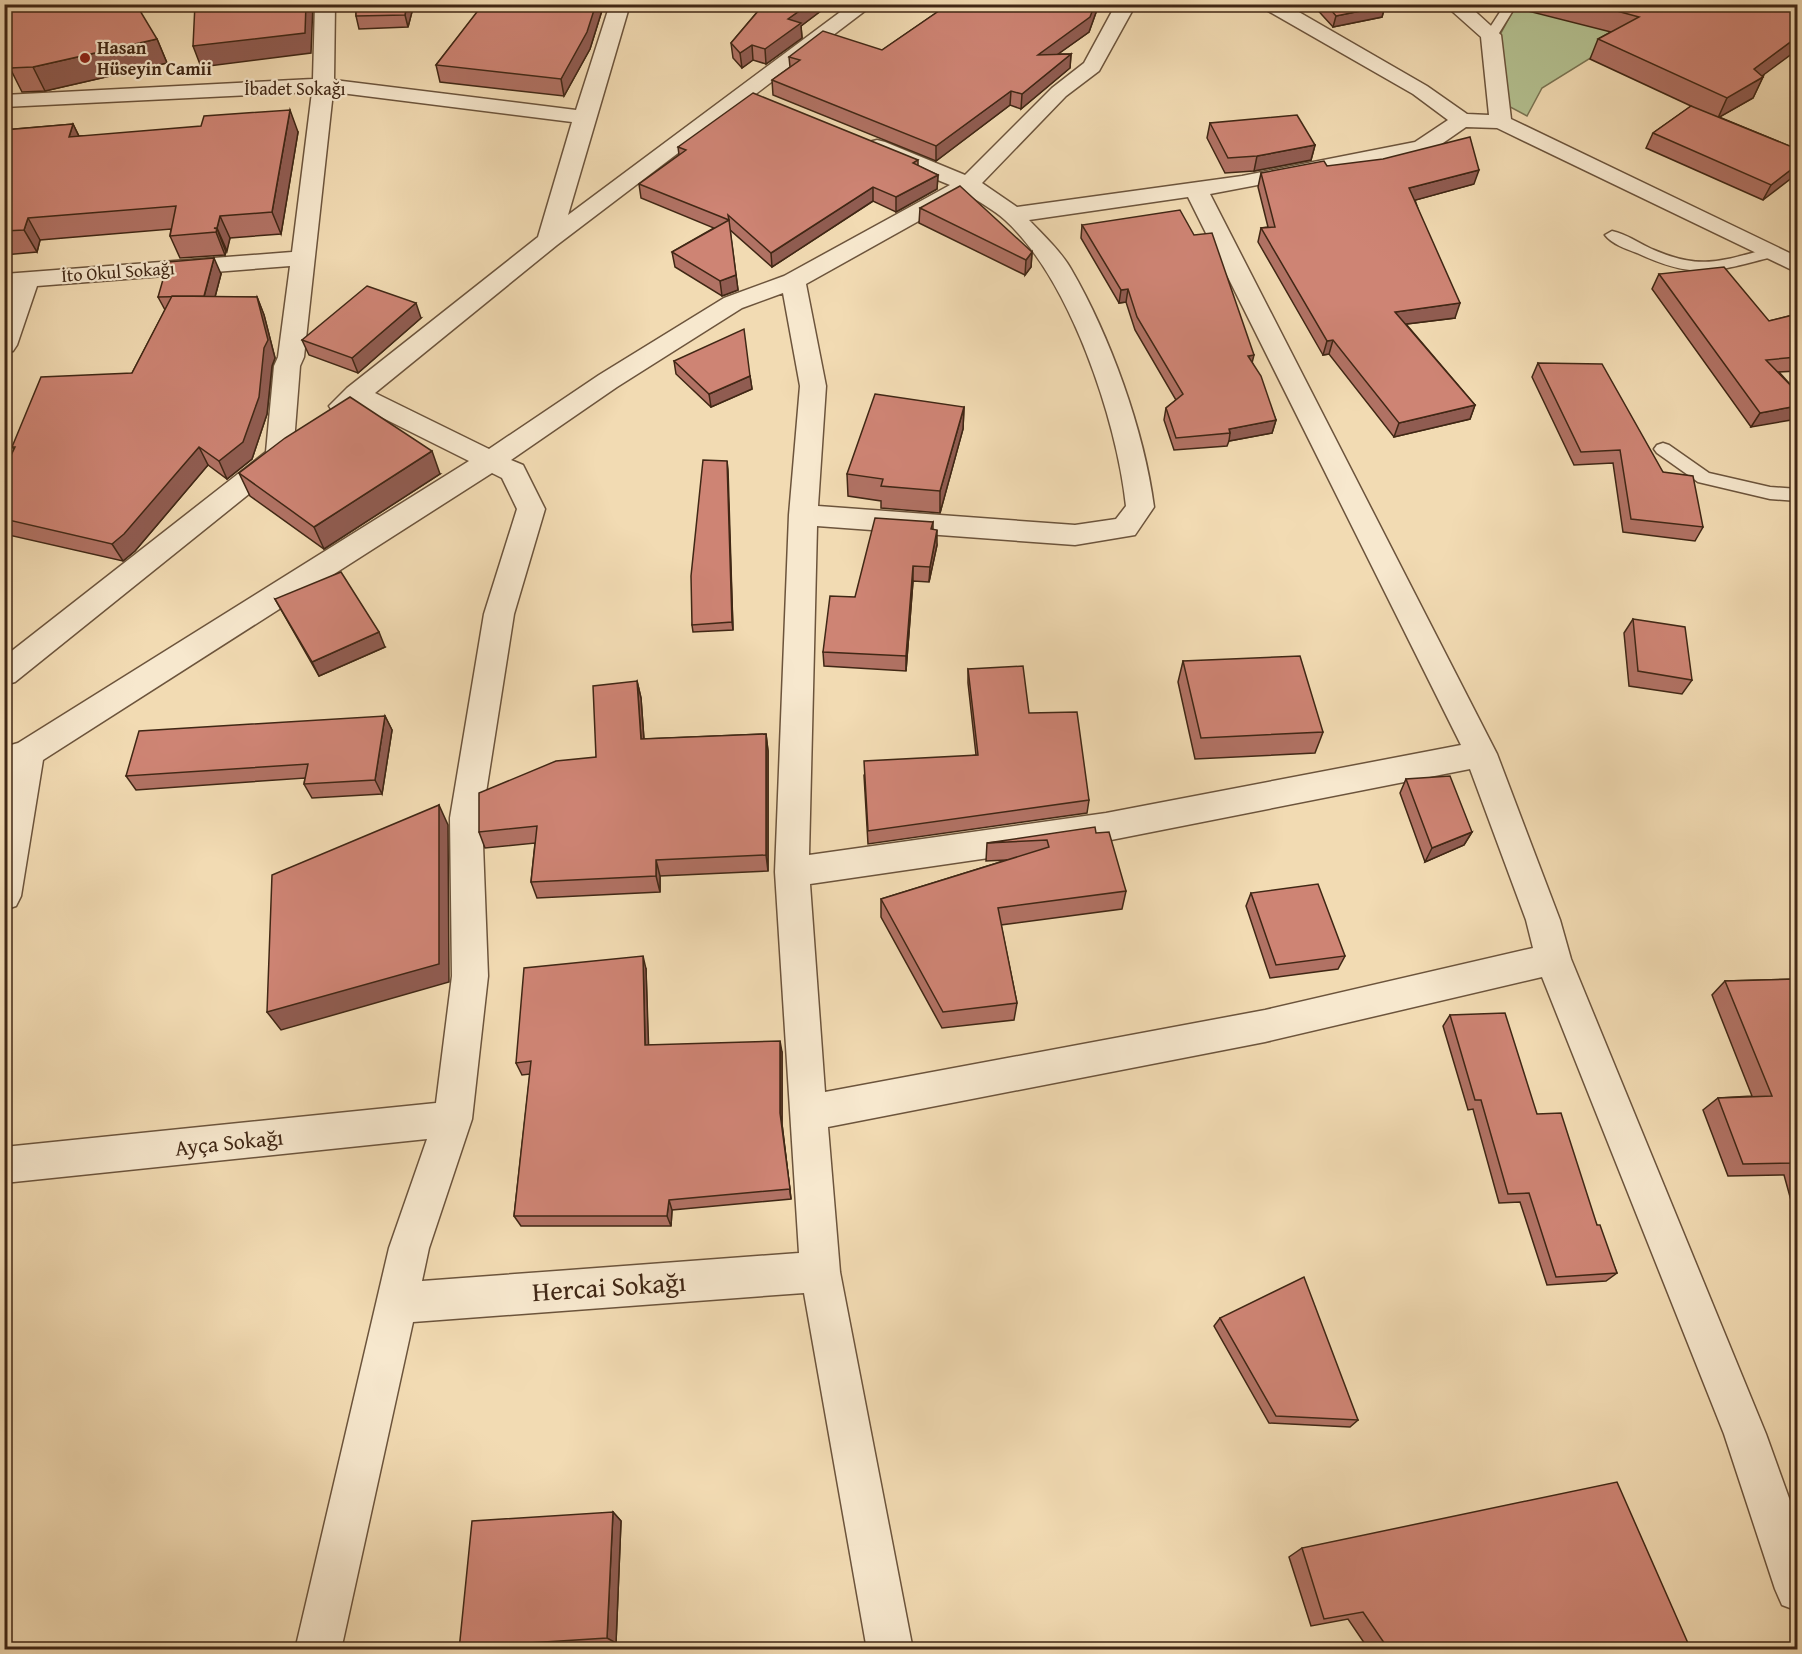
<svg xmlns="http://www.w3.org/2000/svg" width="1802" height="1654" font-family="'Gentium Book Plus',serif">
	<rect width="100%" height="100%" fill="#f2dbb3"/>
	<filter id="stains"><feTurbulence type="fractalNoise" baseFrequency=".00333" numOctaves="4"/><feColorMatrix values="0 0 0 0 .2 0 0 0 0 .09 0 0 0 0 .02 0 0 0 .5 -.17"/></filter>
	<radialGradient id="worn" r=".72"><stop offset=".6" stop-color="#630" stop-opacity="0"/><stop offset="1" stop-color="#630" stop-opacity=".3"/></radialGradient>
	<path fill="#b4c191" stroke="#7a7453" stroke-width="1.5" d="M1516,5H1676L1542,88L1527,116L1499,101L1493,48Z"/>
	<g fill="none" stroke-linecap="round" stroke-linejoin="round">
		<defs>
			<g id="lane">
				<path d="M1502,4H1514L1512,12L1496,38H1486L1485,35L1500,12Z"/>
				<path d="M1612,231C1627,234 1640,244 1654,250C1703,271 1723,260 1771,248L1779,253L1776,256C1716,271 1697,281 1637,253C1626,249 1612,244 1605,235Z"/>
				<path d="M1663,443L1669,445L1709,473L1770,487L1798,489V501L1770,499L1698,482L1657,453L1654,449L1657,445Z"/>
			</g>
			<path id="street" d="M315,4H335L334,80L576,110L610,4H630L568,215L851,4H874L557,245L375,393L489,449L599,375L724,298L784,276L950,185L869,152L866,147L869,142L877,140L885,142L965,175L1052,88L1084,63L1116,4H1136L1099,71L1066,96L982,183L1017,207L1242,176L1415,142L1448,120L1413,94L1263,8L1260,4H1285L1427,86L1467,114L1489,115L1481,37L1444,4H1467L1501,35L1511,119L1798,257V273L1497,128L1466,127L1430,152L1210,194L1497,754L1560,920L1571,959L1766,1434L1798,1523V1611L1782,1605L1775,1589L1724,1434L1542,977L1265,1042L828,1127L840,1272L913,1650H867L804,1293L413,1322L341,1650H295L389,1248L427,1139L4,1183V1147L436,1103L452,976L450,818L484,614L517,509L502,478L492,473L43,760L21,896L16,906L4,910V796L9,771L4,772V747L18,743L469,461L359,406C350,413 344,415 333,412L329,406L347,388L538,237L572,122L333,92L304,357L300,366L293,455L290,461L15,682L4,685V657L266,452L274,366L278,357L290,266L37,286L17,345L13,351L4,353V308L12,288H4V274L292,252L312,92L4,107V95L313,79ZM967,194C979,202 994,210 1005,220C1070,279 1117,420 1126,506L1116,519L1075,525L818,506L826,386L806,284ZM1188,197L1461,745L1106,813L809,855L817,526L1075,545L1135,535L1154,507C1144,430 1110,336 1071,269C1061,251 1043,235 1029,220ZM783,293L800,386L789,515L775,872L799,1253L422,1281L429,1248L472,1119L488,976L482,818L514,614L545,509L523,465L511,460L617,387L742,308ZM1470,769L1526,920L1533,948L1265,1010L825,1092L810,884L1106,841Z"/>
		</defs>
		<use href="#lane" stroke="#6c543c" stroke-width="3"/>
		<use href="#street" stroke="#6c543c" stroke-width="3"/>
		<use href="#lane" fill="#f7e8ce" fill-rule="evenodd"/>
		<use href="#street" fill="#f7e8ce" fill-rule="evenodd"/>
	</g>
	<g fill="#b17264" stroke="#402715" stroke-width="1.5">
		<path d="M356,4H414L408,27L359,29L356,16Z"/>
		<path d="M478,4H604L590,49L564,96L440,82L436,65L477,13L476,8Z"/>
		<path d="M764,4H830L801,26L802,38L766,64L753,60L742,68L733,58L731,43Z"/>
		<path d="M949,4H1099L1089,32L1058,54H1071L1070,68L1021,109L1010,105L936,161L773,95L772,80L790,67L789,57L882,50Z"/>
		<path d="M1312,4H1384L1385,6L1382,17L1333,27Z"/>
		<path d="M1522,4H1797L1753,98L1719,117L1797,149L1763,200L1646,148L1653,133L1691,106L1590,59L1598,39L1611,32L1520,9Z"/>
		<path d="M157,39L167,63L45,91L22,92L10,68Z"/>
		<path d="M1210,123L1315,145L1311,160L1254,171L1225,173L1207,138Z"/>
		<path d="M73,124L79,136L298,132L281,234L230,238L225,255L180,258L170,236L171,229L40,240L37,252L4,255V130Z"/>
		<path d="M678,147L918,160V166L938,175L937,189L896,212L873,201L772,267L730,230L738,290L722,296L675,267L672,252L714,228L641,198L639,184L679,155Z"/>
		<path d="M1327,166L1474,184L1415,200L1455,318L1406,324L1475,405L1470,419L1394,437L1329,354L1323,355L1258,242L1261,228L1268,227L1258,187L1261,173Z"/>
		<path d="M920,208L1032,252L1031,267L1025,275L919,223Z"/>
		<path d="M1082,225L1252,362L1276,420L1272,433L1229,441L1227,446L1174,450L1164,420L1166,408L1176,400L1135,330L1126,302L1119,303L1081,238Z"/>
		<path d="M221,274L215,297H257L264,315L275,358L272,366L267,414L252,459L227,479L208,465L135,551L123,561L4,534V470L14,449L12,447L132,373L165,310L158,297Z"/>
		<path d="M1659,274L1769,321L1797,314V371L1779,372L1797,392L1751,427L1652,289Z"/>
		<path d="M421,318L358,373L309,355L302,340Z"/>
		<path d="M674,361L750,376L752,389L711,407L676,374Z"/>
		<path d="M1538,363L1663,472L1703,527L1695,541L1623,532L1613,463L1574,465L1532,377Z"/>
		<path d="M964,407L963,429L940,513L881,508V501L848,496L847,474Z"/>
		<path d="M727,461L733,630L693,632L692,625Z"/>
		<path d="M239,473L440,474L324,549L250,496Z"/>
		<path d="M933,522V530L937,545L929,582L913,581L906,671L824,666L823,652L855,597Z"/>
		<path d="M1797,541V584L1795,544Z"/>
		<path d="M275,599L385,647L319,676Z"/>
		<path d="M1633,619L1692,680L1682,694L1629,686L1624,633Z"/>
		<path d="M1183,661L1323,732L1315,753L1195,759L1178,682Z"/>
		<path d="M968,669L1029,713L1089,800L1087,813L868,844L864,775L976,755L968,683Z"/>
		<path d="M637,681L641,698L644,739L766,734L768,751V871L660,876V892L537,898L531,882L535,843L485,848L479,832L596,757Z"/>
		<path d="M385,716L392,730L382,794L312,798L304,784L305,778L136,790L126,776Z"/>
		<path d="M1406,779L1472,832L1464,845L1425,862L1400,793Z"/>
		<path d="M1096,833L1126,891L1122,909L1001,925L1017,1003L1014,1020L942,1028L881,917V899L1007,860L986,861L987,843Z"/>
		<path d="M1251,893L1345,956L1338,969L1270,978L1246,906Z"/>
		<path d="M646,969L648,1045L782,1052V1124L791,1199L672,1210L671,1226H521L514,1216L530,1074L522,1075L516,1063Z"/>
		<path d="M1797,979V1222L1784,1175L1728,1176L1703,1110L1718,1098L1752,1096L1712,995L1725,981Z"/>
		<path d="M1450,1015L1537,1114L1597,1225L1617,1273L1606,1281L1547,1285L1520,1202L1499,1203L1473,1109L1468,1110L1443,1026Z"/>
		<path d="M1220,1318L1358,1420L1350,1427L1269,1423L1214,1326Z"/>
		<path d="M613,1512L621,1521L616,1643L529,1650H459Z"/>
		<path d="M1302,1548L1691,1650H1369L1348,1619L1311,1626L1289,1557Z"/>
	</g>
	<g fill="#905c51" stroke="#402715" stroke-width="1.5">
		<path d="M306,4H313L311,53L201,67L193,46Z"/>
		<path d="M407,4H414L408,27L405,15Z"/>
		<path d="M596,4H604L590,49L564,96L561,79Z"/>
		<path d="M809,4H830L801,26L802,38L766,64L765,49L788,19Z"/>
		<path d="M1095,4H1099L1089,32L1037,69L1038,55Z"/>
		<path d="M1385,6L1382,17L1333,27L1336,16Z"/>
		<path d="M1797,37V50L1754,82L1763,77L1753,98L1718,118L1727,98L1754,69Z"/>
		<path d="M157,39L167,63L45,91L33,67Z"/>
		<path d="M752,45L753,60L742,68L740,53Z"/>
		<path d="M1071,54L1070,68L1021,109L1022,94Z"/>
		<path d="M1011,91L1010,105L936,161V146Z"/>
		<path d="M290,110L298,132L281,234L272,212Z"/>
		<path d="M73,124L84,147L69,137Z"/>
		<path d="M1315,145L1311,160L1254,171L1257,156Z"/>
		<path d="M1797,165V174L1763,200L1771,185Z"/>
		<path d="M1479,170L1474,184L1405,203L1409,188Z"/>
		<path d="M938,175L937,189L896,212V197Z"/>
		<path d="M873,187V201L772,267L771,253Z"/>
		<path d="M220,216L230,238L227,251L217,228Z"/>
		<path d="M28,218L40,240L37,252L24,230Z"/>
		<path d="M217,229L226,252L225,255L216,232Z"/>
		<path d="M1032,252L1031,267L1025,275L1026,260Z"/>
		<path d="M214,258L221,274L211,312L204,297Z"/>
		<path d="M736,275L738,290L722,296L720,281Z"/>
		<path d="M1128,289L1126,302L1119,303L1121,290Z"/>
		<path d="M257,297L264,315L275,358L272,366L267,414L252,459L227,479L219,461Z"/>
		<path d="M416,303L421,318L358,373L352,358Z"/>
		<path d="M1460,303L1455,318L1390,326L1395,312Z"/>
		<path d="M1333,340L1329,354L1323,355L1327,341Z"/>
		<path d="M1254,355L1251,367L1248,356Z"/>
		<path d="M750,376L752,389L711,407L709,394Z"/>
		<path d="M1475,405L1470,419L1394,437L1399,423Z"/>
		<path d="M1797,406V419L1751,427L1760,413Z"/>
		<path d="M964,407L963,429L940,513V491Z"/>
		<path d="M1276,420L1272,433L1229,441L1230,433L1229,429Z"/>
		<path d="M199,447L208,465L135,551L123,561L112,544Z"/>
		<path d="M432,451L440,474L324,549L314,527Z"/>
		<path d="M727,461L728,469L733,630L732,622Z"/>
		<path d="M937,530V545L929,582L930,567Z"/>
		<path d="M913,566V581L906,671V656Z"/>
		<path d="M379,632L385,647L319,676L312,662Z"/>
		<path d="M637,681L641,698L645,755L641,739Z"/>
		<path d="M385,716L392,730L382,794L375,780Z"/>
		<path d="M766,734L768,751V871L766,855Z"/>
		<path d="M439,805L448,825L449,982L281,1030L267,1012Z"/>
		<path d="M1472,832L1464,845L1425,862L1432,848Z"/>
		<path d="M656,860L660,876V892L656,876Z"/>
		<path d="M643,956L646,969L649,1057L645,1045Z"/>
		<path d="M780,1041L782,1052V1124L791,1199L780,1113Z"/>
		<path d="M669,1200L672,1210L671,1226L667,1216Z"/>
		<path d="M613,1512L621,1521L616,1643L607,1638Z"/>
		<path d="M513,1644L525,1650H510Z"/>
	</g>
	<g fill="#ce8474" stroke="#402715" stroke-width="1.5">
		<path d="M4,4H136L157,39L33,67L10,68L4,56Z"/>
		<path d="M195,4H306L305,33L193,46Z"/>
		<path d="M356,4H407L405,15L356,16Z"/>
		<path d="M478,4H596L587,32L561,79L436,65L480,8H476Z"/>
		<path d="M764,4H809L788,19L801,23L765,49L752,45L740,53L731,43Z"/>
		<path d="M949,4H1095L1090,17L1038,55L1071,54L1022,94L1011,91L936,146L772,80L800,60L789,57L823,31L882,50Z"/>
		<path d="M1326,4H1384L1385,6L1336,16Z"/>
		<path d="M1591,4H1797V37L1754,69L1763,77L1727,98L1598,39L1639,17Z"/>
		<path d="M753,93L918,160L913,163L938,175L896,197L873,187L771,253L728,215L729,220L639,184L686,150L678,147Z"/>
		<path d="M1691,106L1797,149V165L1771,185L1653,133Z"/>
		<path d="M290,110L272,212L220,216L217,228H214L217,229L216,232L170,236L176,206L28,218L24,230L4,231V130L73,124L69,137L201,126L204,116Z"/>
		<path d="M1297,115L1315,145L1257,156L1228,158L1210,123Z"/>
		<path d="M1470,137L1479,170L1409,188L1460,303L1395,312L1475,405L1399,423L1333,340L1327,341L1261,228L1275,227L1261,173L1324,161L1327,166L1383,159Z"/>
		<path d="M960,186L1032,252L1026,260L920,208Z"/>
		<path d="M1180,210L1194,235L1212,233L1254,355L1248,356L1261,376L1276,420L1229,429L1230,433L1176,438L1166,408L1183,394L1137,317L1128,289L1121,290L1082,225Z"/>
		<path d="M729,220L736,275L720,281L672,252Z"/>
		<path d="M214,258L204,296L158,297L168,262Z"/>
		<path d="M1724,267L1769,321L1797,314V357L1766,360L1797,392V406L1760,413L1659,274Z"/>
		<path d="M367,286L416,303L352,358L302,340Z"/>
		<path d="M172,296L257,297L268,340L264,348L259,397L243,442L219,461L199,447L124,534L112,544L4,519V470L15,447H12L41,377L132,373Z"/>
		<path d="M744,329L750,376L709,394L674,361Z"/>
		<path d="M1538,363L1602,364L1663,472L1693,476L1703,527L1631,519L1620,450L1581,452Z"/>
		<path d="M875,394L964,407L940,491L881,486L883,479L847,474Z"/>
		<path d="M350,397L432,451L314,527L239,473L285,438Z"/>
		<path d="M703,460L727,461L732,622L692,625L691,576Z"/>
		<path d="M875,518L933,522L931,529L937,530L930,567L913,566L906,656L823,652L830,596L855,597Z"/>
		<path d="M341,572L379,632L312,662L275,599Z"/>
		<path d="M1633,619L1685,627L1692,680L1638,671Z"/>
		<path d="M1300,656L1323,732L1201,738L1183,661Z"/>
		<path d="M1023,666L1029,713L1077,712L1089,800L868,831L864,761L978,755L968,669Z"/>
		<path d="M637,681L641,739L766,734V855L656,860V876L531,882L537,826L479,832V793L556,761L596,757L593,686Z"/>
		<path d="M385,716L375,780L304,784L308,764L126,776L139,731Z"/>
		<path d="M1450,776L1472,832L1432,848L1406,779Z"/>
		<path d="M439,805V964L267,1012L272,875Z"/>
		<path d="M1095,827L1096,833L1109,832L1126,891L998,908L1017,1003L943,1012L881,899L1049,847L1047,840L987,843Z"/>
		<path d="M1318,884L1345,956L1276,965L1251,893Z"/>
		<path d="M643,956L645,1045L780,1041V1113L790,1189L669,1200L667,1216H514L531,1061L516,1063L524,968Z"/>
		<path d="M1797,979V1163L1743,1164L1718,1098L1772,1096L1725,981Z"/>
		<path d="M1505,1013L1537,1114L1561,1113L1597,1225H1600L1617,1273L1556,1277L1529,1193L1508,1194L1481,1100H1475L1450,1015Z"/>
		<path d="M1304,1277L1358,1420L1276,1416L1220,1318Z"/>
		<path d="M1617,1482L1691,1650H1389L1363,1612L1324,1619L1302,1548Z"/>
		<path d="M613,1512L607,1638L513,1644L510,1650H459L472,1521Z"/>
	</g>
	<circle fill="#8f2418" stroke="#f7e8ce" stroke-width="2" cx="85" cy="58" r="6"/>
	<g text-anchor="middle" stroke-width="4.5" stroke-linejoin="round" paint-order="stroke">
		<g font-size="18" font-weight="bold" fill="#402715" stroke="#f7e8ce" text-anchor="start">
			<text x="97" y="54">Hasan<tspan x="97" dy="21">Hüseyin Camii</tspan></text>
		</g>
		<g font-size="18" fill="#402715" stroke="#f7e8ce">
			<text x="295" y="95">İbadet Sokağı</text>
			<text transform="translate(118 272) rotate(-4)" y="6">İto Okul Sokağı</text>
		</g>
		<g font-size="22" fill="#402715" stroke="#f7e8ce">
			<text transform="translate(229 1142) rotate(-6)" y="8">Ayça Sokağı</text>
		</g>
		<g font-size="27" fill="#402715" stroke="#f7e8ce">
			<text transform="translate(609 1287) rotate(-4)" y="9">Hercai Sokağı</text>
		</g>
	</g>
	<rect width="1802" height="1654" fill="none" stroke="#f2dbb3" stroke-width="24"/>
	<rect x="6" y="6" width="1790" height="1642" fill="none" stroke="#402715" stroke-width="3"/>
	<rect x="12" y="12" width="1778" height="1630" fill="none" stroke="#402715" stroke-width="1.5"/>
	<rect width="100%" height="100%" filter="url(#stains)"/>
	<rect width="100%" height="100%" fill="url(#worn)"/>
</svg>
